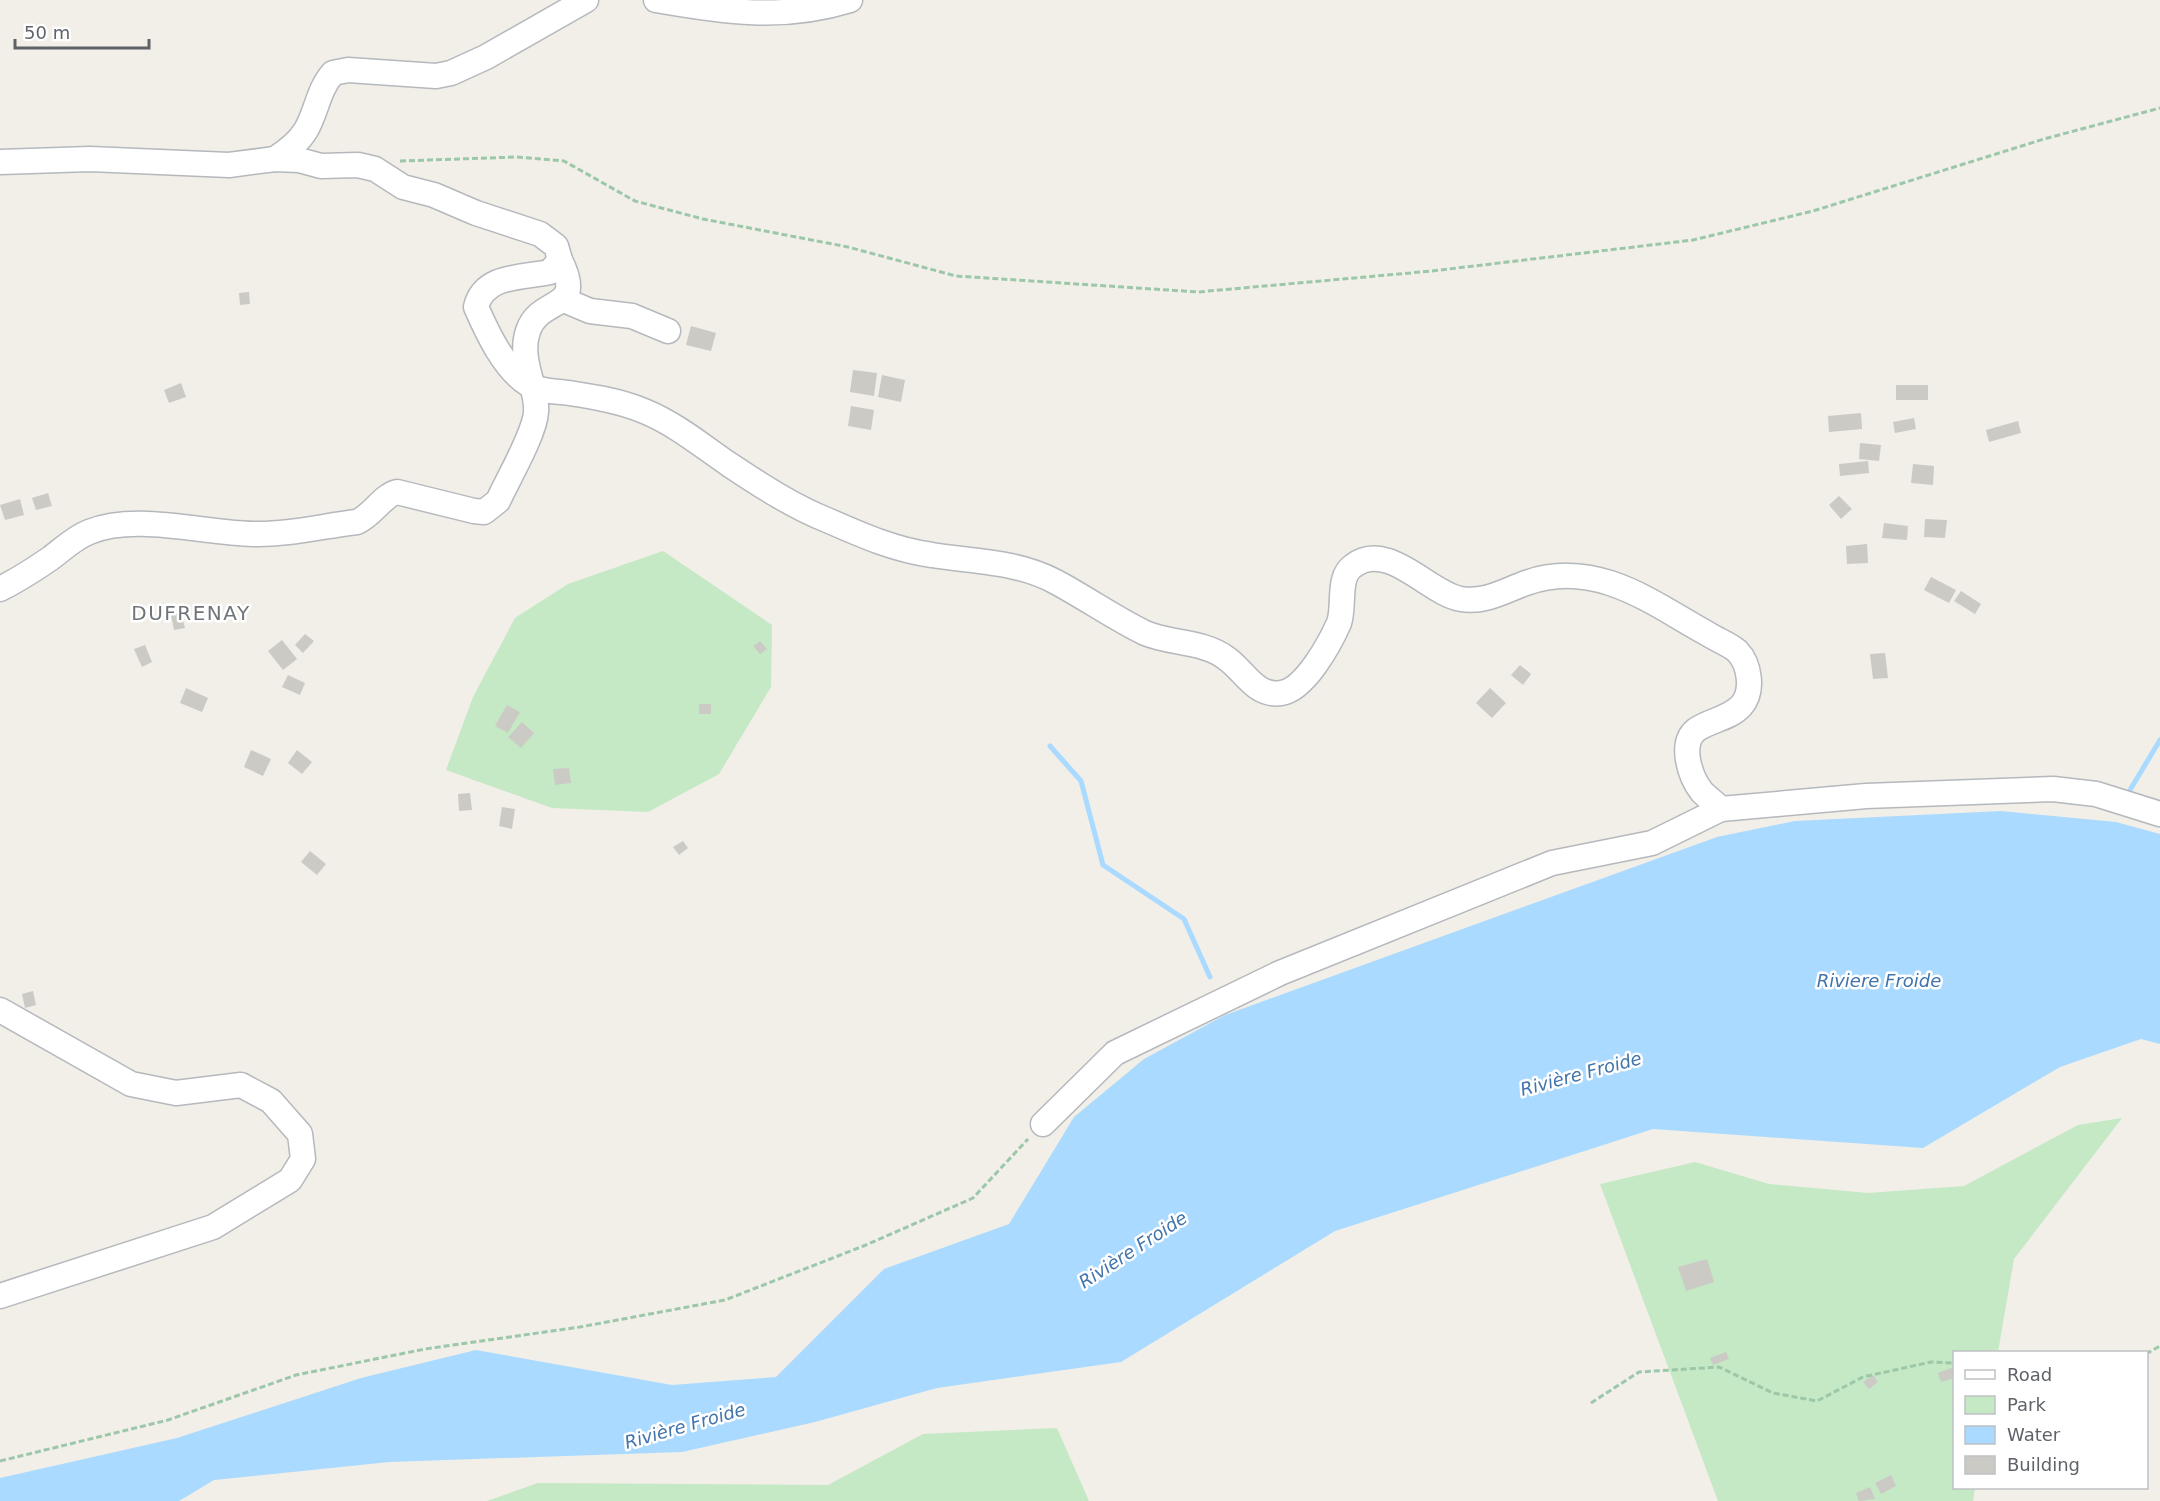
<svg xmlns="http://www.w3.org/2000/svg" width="2160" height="1501" font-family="'DejaVu Sans',sans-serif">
	<rect width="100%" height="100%" fill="#f1efe8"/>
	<g fill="#c5e8c5">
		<path d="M663,551L772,625L771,687L719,774L648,812L552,808L446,770L473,697L515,618L568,584Z"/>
		<path d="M2122,1118L2014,1259L1998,1352H1954V1488H1975L1973,1501H1718L1600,1184L1695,1162L1769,1184L1868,1193L1964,1186L2078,1125Z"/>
		<path d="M1057,1428L1089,1501H487L538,1483L828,1485L923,1434Z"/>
	</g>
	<path fill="#aadaff" d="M2001,811L2116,822L2160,834V1044L2141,1039L2060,1067L1923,1148L1653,1129L1335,1231L1121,1362L937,1388L815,1422L682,1452L389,1462L214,1480L179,1501H0V1478L177,1438L361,1378L476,1350L672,1385L776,1377L884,1269L1009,1224L1074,1117L1144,1059L1225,1015L1717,837L1795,821Z"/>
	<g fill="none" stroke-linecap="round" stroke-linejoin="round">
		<g stroke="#aadaff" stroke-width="5">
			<path d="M1050,746L1081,781L1103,865L1184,919L1210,977"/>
			<path d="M2127,795L2160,740"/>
		</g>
	</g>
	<g fill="#cccac5">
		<path d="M249,292L250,304L240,305L239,293Z"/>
		<path d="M691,326L716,333L711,351L686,345Z"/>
		<path d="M853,370L877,373L874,396L850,392Z"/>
		<path d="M882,375L905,380L901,402L878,397Z"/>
		<path d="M181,383L186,397L169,403L164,390Z"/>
		<rect x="1896" y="385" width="32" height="15"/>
		<path d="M851,406L874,410L871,430L848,426Z"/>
		<path d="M1861,413L1862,429L1829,432L1828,416Z"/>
		<path d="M1914,418L1916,429L1895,433L1893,422Z"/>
		<path d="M2018,421L2021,433L1989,442L1986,430Z"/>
		<path d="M1860,443L1881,445L1879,461L1859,459Z"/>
		<path d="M1868,461L1869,473L1840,476L1839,464Z"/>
		<path d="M1913,464L1934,466L1933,485L1911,483Z"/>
		<path d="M48,493L52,506L36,510L32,498Z"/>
		<path d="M1839,496L1852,509L1841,519L1829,505Z"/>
		<path d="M20,499L24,515L5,520L0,505Z"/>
		<path d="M1925,519L1947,520L1945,538L1924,537Z"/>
		<path d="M1884,523L1908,526L1907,540L1882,538Z"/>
		<path d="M1867,544L1868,563L1847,564L1846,546Z"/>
		<path d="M1931,577L1956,590L1949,603L1924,590Z"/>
		<path d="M1961,591L1981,604L1975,614L1954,601Z"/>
		<path d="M181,612L185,628L174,630L171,615Z"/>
		<path d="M305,634L314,641L303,653L295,645Z"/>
		<path d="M282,640L297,659L283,670L268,651Z"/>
		<path d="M760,641L767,649L760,654L753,646Z"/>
		<path d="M145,645L152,662L142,667L134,649Z"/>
		<path d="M1885,653L1888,678L1873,679L1870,654Z"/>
		<path d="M1520,665L1531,674L1523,685L1511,675Z"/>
		<path d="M288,675L305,683L300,695L282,687Z"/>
		<path d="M186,688L208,698L202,712L180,703Z"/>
		<path d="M1490,688L1506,703L1492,718L1476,703Z"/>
		<rect x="699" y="704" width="12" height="10"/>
		<path d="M507,705L520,712L508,733L495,726Z"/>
		<path d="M522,722L534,733L521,748L508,737Z"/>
		<path d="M251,750L271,759L263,776L244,767Z"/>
		<path d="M297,750L312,762L302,774L288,763Z"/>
		<path d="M569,768L571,783L555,785L553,769Z"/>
		<path d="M470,793L472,810L459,811L458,794Z"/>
		<path d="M502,807L515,809L512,829L499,826Z"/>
		<path d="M683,841L688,848L679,855L673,847Z"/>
		<path d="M310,851L326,864L317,875L301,862Z"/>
		<path d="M33,991L36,1005L25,1008L22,994Z"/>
		<path d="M1707,1259L1714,1282L1686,1291L1678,1267Z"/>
		<path d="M1726,1352L1729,1359L1713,1365L1710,1358Z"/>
		<path d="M1954,1367V1378L1941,1382L1938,1373Z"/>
		<path d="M1873,1375L1878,1382L1869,1389L1863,1382Z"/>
		<path d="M1891,1475L1896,1486L1881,1494L1875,1483Z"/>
		<path d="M1870,1487L1875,1499L1859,1501L1856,1493Z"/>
	</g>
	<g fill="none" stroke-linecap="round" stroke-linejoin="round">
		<defs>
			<g id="minor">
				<path d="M656,0C724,12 782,21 850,0"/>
				<path d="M275,159C287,151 298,143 306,130C317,111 318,90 333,73L348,70L436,76L451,73L486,57L586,0"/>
				<path d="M0,162L90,159L229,165L275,159L299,160L321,166L358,165L375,169L403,187L434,195L476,213L540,234L556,246L560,260L550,272C523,278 484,274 476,307C487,332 504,369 528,384C539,392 556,391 569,393C595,397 620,401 644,411C676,424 702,446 730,465C760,485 794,507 827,520C861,535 895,550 932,555C975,562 1017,561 1056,582C1086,598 1114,618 1145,633C1171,644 1204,641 1226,658C1245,671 1255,697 1281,693C1305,690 1330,643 1339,623C1345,606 1337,577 1353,566C1388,539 1429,594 1461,599C1485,603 1504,591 1526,583C1553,573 1583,574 1610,583C1646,595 1675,616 1708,634C1717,640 1729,644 1737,651C1750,664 1754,692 1741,706C1729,719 1710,720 1696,730C1679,744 1690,777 1702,792C1708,798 1715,803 1721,809"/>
				<path d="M564,300L590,311L632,316L668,331"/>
				<path d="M0,589C18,580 35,569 51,558C63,549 74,538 89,532C136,513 202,533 253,534C287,535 323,526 357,522C373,515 382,496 397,492L474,511L484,512L498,501C508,479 535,433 536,412C538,388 518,360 528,331C540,295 587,313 560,260"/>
				<path d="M0,1010L131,1084L176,1093L241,1085L271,1101L300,1134L303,1159L290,1180L213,1227L0,1296"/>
				<path d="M1043,1124L1115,1053L1280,973L1552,863L1652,843L1721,809L1866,796L2053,789L2096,794L2160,814"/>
			</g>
		</defs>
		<use href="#minor" stroke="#b5b8bc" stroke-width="27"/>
		<g stroke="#9cc7a9" stroke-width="3" stroke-dasharray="6 3" stroke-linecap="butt">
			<path d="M400,161L517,157L564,161L635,201L703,219L848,247L956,276L1198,292L1432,271L1693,240L1813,211L2044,139L2160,108"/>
			<path d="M2146,1354L2160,1346"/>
			<path d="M1591,1403L1639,1372L1719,1367L1773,1393L1817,1401L1863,1377L1931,1362L1954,1363"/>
			<path d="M0,1461L168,1420L296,1375L425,1349L580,1327L725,1300L866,1245L973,1198L1028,1139"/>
		</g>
		<use href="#minor" stroke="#fff" stroke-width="24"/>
	</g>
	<g text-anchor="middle" stroke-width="5" stroke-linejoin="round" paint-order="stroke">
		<g font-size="18" font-style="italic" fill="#4174aa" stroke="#fff">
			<text x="1879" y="987">Riviere Froide</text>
			<text transform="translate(1581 1074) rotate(-15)" y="6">Rivière Froide</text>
			<text transform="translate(1133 1250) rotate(-33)" y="6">Rivière Froide</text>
			<text transform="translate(685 1426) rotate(-16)" y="6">Rivière Froide</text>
		</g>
		<g font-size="20" letter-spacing="1.5" fill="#70757a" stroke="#fff">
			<text x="191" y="620">DUFRENAY</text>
		</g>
	</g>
	<rect x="1953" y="1351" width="195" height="138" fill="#ffffff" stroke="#bfc1c3" stroke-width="1.5"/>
	<rect x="1965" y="1370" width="30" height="9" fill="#ffffff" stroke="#bfc1c3" stroke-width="1.5"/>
	<text x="2007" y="1381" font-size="18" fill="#5f6368">Road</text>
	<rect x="1965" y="1396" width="30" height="18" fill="#c5e8c5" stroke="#bfc1c3" stroke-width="1.5"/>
	<text x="2007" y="1411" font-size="18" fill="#5f6368">Park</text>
	<rect x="1965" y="1426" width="30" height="18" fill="#aadaff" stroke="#bfc1c3" stroke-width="1.5"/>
	<text x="2007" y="1441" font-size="18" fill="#5f6368">Water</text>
	<rect x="1965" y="1456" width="30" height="18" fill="#cccac5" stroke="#bfc1c3" stroke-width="1.5"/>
	<text x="2007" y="1471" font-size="18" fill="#5f6368">Building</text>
	<path d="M15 39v9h134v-9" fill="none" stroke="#5f6368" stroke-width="3"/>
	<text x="24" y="39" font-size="18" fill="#5f6368" stroke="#ffffff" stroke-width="4.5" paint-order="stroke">50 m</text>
</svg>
